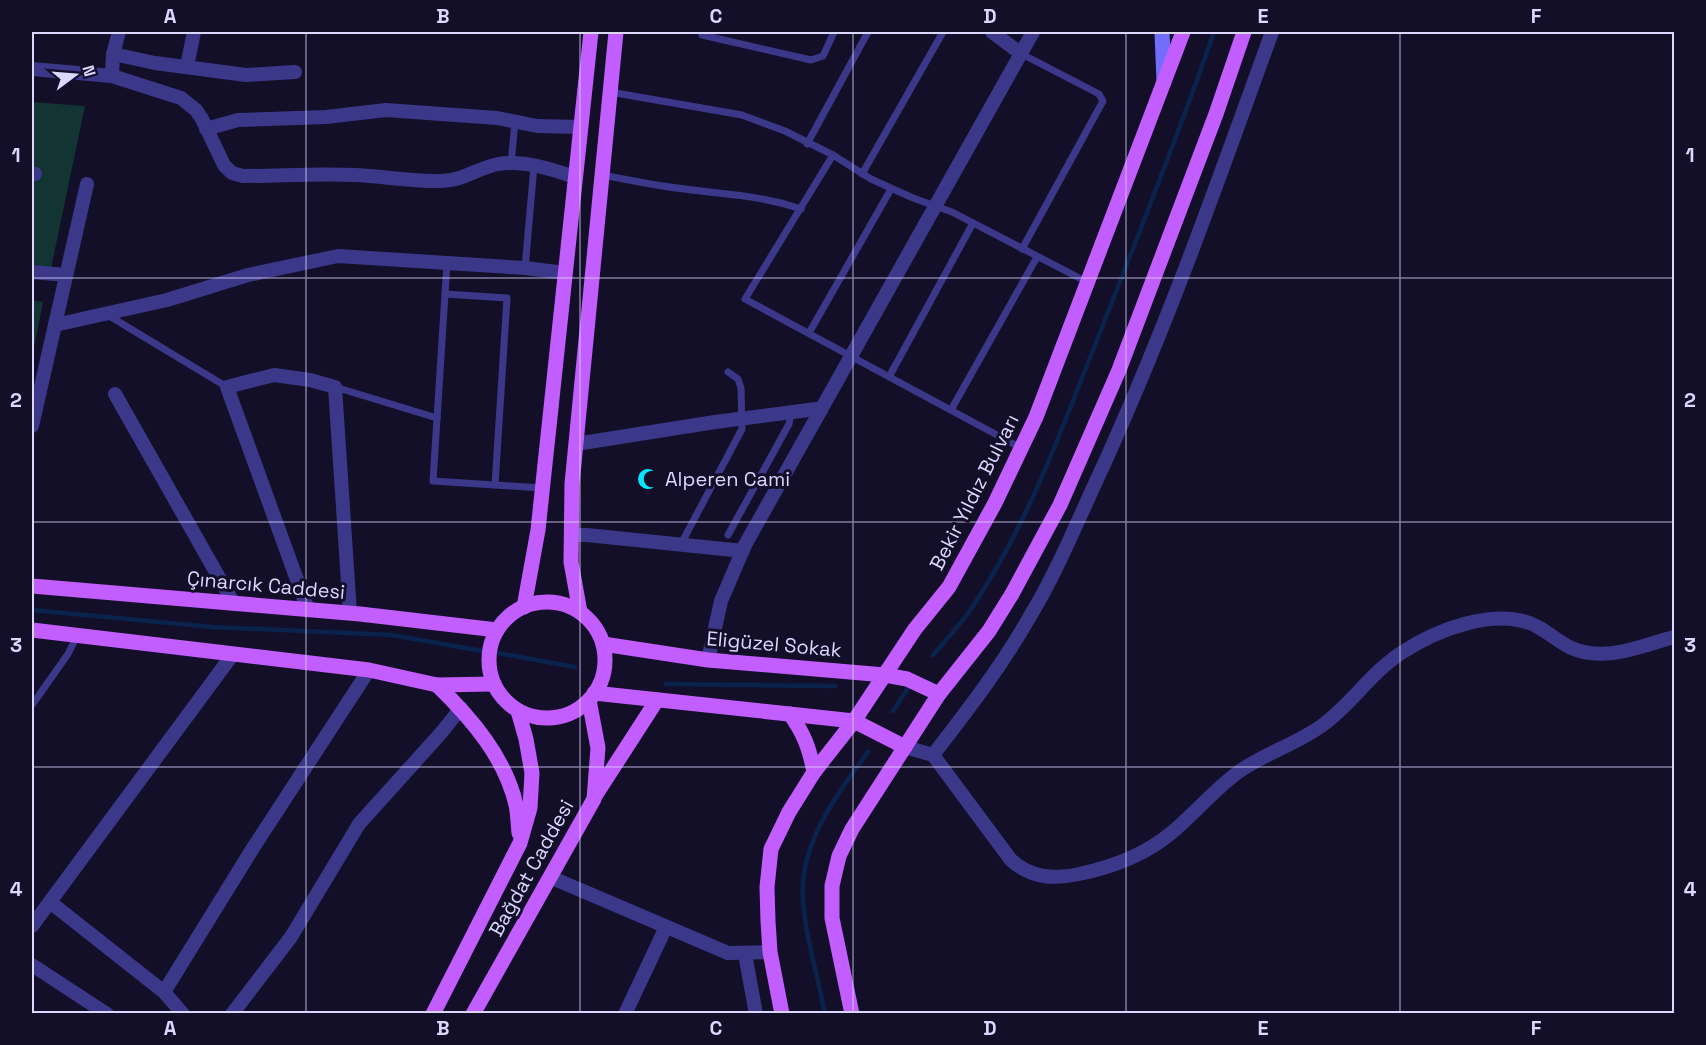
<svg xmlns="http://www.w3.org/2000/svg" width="1706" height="1045" font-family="'Space Grotesk',sans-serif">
	<rect width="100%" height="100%" fill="#130f29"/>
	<g fill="#123432">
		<path d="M32,102L85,106L50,273L32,272Z"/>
		<path d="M32,300L43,302L32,358Z"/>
	</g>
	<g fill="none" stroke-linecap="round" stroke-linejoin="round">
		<g stroke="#0a234d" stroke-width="4.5">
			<path d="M32,610L212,627L392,635L482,651"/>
			<path d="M498,653L575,667"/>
			<path d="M933,655C946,640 960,625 971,609C1030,522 1064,422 1103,325C1141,228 1180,131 1214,32"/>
			<path d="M666,684L835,686"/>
			<path d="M893,711L910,685"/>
			<path d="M825,1014C818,975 800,920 803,882C807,833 840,790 868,752"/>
		</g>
		<g stroke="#3b388a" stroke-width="7">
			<path d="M702,35L811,60L823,56L834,32"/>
			<path d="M1020,53L1099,94L1103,101L1022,249"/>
			<path d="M610,92L742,115L785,131L833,155L871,179L913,198L952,212L1087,282"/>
			<path d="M807,144L868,32"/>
			<path d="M833,155L745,299L1021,448"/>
			<path d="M511,164L515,122"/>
			<path d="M862,174L943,32"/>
			<path d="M602,175C630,180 657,186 685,189C727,195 760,195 801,209"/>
			<path d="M447,263L433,481L542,488"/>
			<path d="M525,268L534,166"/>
			<path d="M445,294L507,298L495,485"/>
			<path d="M106,314L227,387"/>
			<path d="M809,333L891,189"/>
			<path d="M889,377L973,223"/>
			<path d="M335,387L437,418"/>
			<path d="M951,410L1037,257"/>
			<path d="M728,535L789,424L791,412"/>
			<path d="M681,544L742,429L741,388L738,379L728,372"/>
			<path d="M32,705L68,654L77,636"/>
		</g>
		<g stroke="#3b388a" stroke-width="14">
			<path d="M992,32L1020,53"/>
			<path d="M1272,32C1216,187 1163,338 1093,488C1073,532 1054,577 1029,618C1001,667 967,711 933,755L1011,860C1032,879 1054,879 1079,874C1113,867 1143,856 1170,834C1193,815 1213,791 1237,773C1264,753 1298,744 1324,724C1352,703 1371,673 1401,653C1436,630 1498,605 1538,627C1556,637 1568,651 1590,653C1617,657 1648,644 1674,637"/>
			<path d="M113,54L155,63L246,75L295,72"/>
			<path d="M187,66L194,32"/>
			<path d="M32,69L112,76L181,98L196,110L202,119L224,165L232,173L243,176C280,176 317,173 354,175C383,176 412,182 441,181C462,181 478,168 498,164C524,160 551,169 575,177"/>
			<path d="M112,76L113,54L119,32"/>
			<path d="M206,129L238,120L326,117L386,110L497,118L537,126L580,127"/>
			<path d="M32,173L35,174"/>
			<path d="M32,272L66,275"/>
			<path d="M55,325L167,300L248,275L338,256L525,268L565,273"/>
			<path d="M115,394L234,604"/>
			<path d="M32,426L87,184"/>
			<path d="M576,444L715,422L816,409L821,410"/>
			<path d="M571,535H587L743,551"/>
			<path d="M308,610L227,387L274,375L310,380L335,387L350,613"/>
			<path d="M708,660L721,601L745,545L1033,32"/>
			<path d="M905,747L933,755"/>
			<path d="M550,877L728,953L770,952"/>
			<path d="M50,902L164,992L183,1014"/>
			<path d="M32,926L233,654"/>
			<path d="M745,954L756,1014"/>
			<path d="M32,965L107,1014"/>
			<path d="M164,992L253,848L369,670"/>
			<path d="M232,1014L291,937L359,824L441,733L461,708"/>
			<path d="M625,1014L666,927"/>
		</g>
		<path stroke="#716eff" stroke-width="15" d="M1162,32L1164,82"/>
		<g stroke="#c25eff" stroke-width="15">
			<path d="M32,586L360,614L497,630"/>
			<circle cx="547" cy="660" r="58"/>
			<path d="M524,607L538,530L591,32"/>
			<path d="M580,612L571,562L572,484L616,32"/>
			<path d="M32,630L369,670L437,685L494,684"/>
			<path d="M603,644L708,660L885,675L907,679L939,694"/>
			<path d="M437,685C471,718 505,757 516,805C518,814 518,824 519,833"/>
			<path d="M594,693L854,721L905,747"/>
			<path d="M790,714C804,734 809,747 814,772"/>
			<path d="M595,796L657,700"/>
			<path d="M433,1014L520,843L530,808L532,773L526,739L518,711"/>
			<path d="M473,1014L594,799L598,748L589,700"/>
			<path d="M782,1014L770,952L768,921L767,887L771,849L789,812L814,772L854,721L915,629L949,587L995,503L1036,417L1183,32"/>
			<path d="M852,1014L832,918V886L839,856L852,829L939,694L989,631L1012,594L1060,505L1119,370L1216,114L1244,32"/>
		</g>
	</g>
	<path fill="none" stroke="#dcd7ff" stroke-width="1.5" stroke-opacity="0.55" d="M306,32V1014M580,32V1014M853,32V1014M1126,32V1014M1400,32V1014M32,278H1674M32,522H1674M32,767H1674"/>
	<defs>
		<symbol id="mosque-bare" viewBox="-9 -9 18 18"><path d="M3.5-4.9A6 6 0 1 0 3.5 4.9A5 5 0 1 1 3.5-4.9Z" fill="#03e7ff" stroke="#130f29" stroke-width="2.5" paint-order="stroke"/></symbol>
	</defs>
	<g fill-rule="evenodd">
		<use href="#mosque-bare" x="633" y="464" width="30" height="30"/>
	</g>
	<g text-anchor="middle" stroke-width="6" stroke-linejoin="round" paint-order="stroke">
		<g font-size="20" fill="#dcd7ff" stroke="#130f29" text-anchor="start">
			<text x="665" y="486">Alperen Cami</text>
		</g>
		<g font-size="20" fill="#dcd7ff" stroke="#130f29">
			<text transform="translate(974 492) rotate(-63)" y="7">Bekir Yıldız Bulvarı</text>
			<text transform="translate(266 585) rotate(5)" y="7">Çınarcık Caddesi</text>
			<text transform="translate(774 644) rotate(5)" y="7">Eligüzel Sokak</text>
			<text transform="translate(531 868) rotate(-61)" y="7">Bağdat Caddesi</text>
		</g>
	</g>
	<rect width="1706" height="1045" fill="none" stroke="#130f29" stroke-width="66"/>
	<g transform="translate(75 75) rotate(74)" stroke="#130f29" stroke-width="4.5" paint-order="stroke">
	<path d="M0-4.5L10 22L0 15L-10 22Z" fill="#dcd7ff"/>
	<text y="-9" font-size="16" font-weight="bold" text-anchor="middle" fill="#dcd7ff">N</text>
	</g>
	<rect x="33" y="33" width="1640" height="979" fill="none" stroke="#dcd7ff" stroke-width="2"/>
	<g font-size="20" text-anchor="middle" font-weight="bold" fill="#dcd7ff">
		<text x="170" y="23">A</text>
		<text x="443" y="23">B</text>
		<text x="716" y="23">C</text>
		<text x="990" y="23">D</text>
		<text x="1263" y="23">E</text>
		<text x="1536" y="23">F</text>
		<text x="16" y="162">1</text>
		<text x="1690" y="162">1</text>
		<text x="16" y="407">2</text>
		<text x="1690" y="407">2</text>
		<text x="16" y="652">3</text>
		<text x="1690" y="652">3</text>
		<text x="16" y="896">4</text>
		<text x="1690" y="896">4</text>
		<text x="170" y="1035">A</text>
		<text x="443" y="1035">B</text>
		<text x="716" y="1035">C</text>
		<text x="990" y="1035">D</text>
		<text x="1263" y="1035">E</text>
		<text x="1536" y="1035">F</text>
	</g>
</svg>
